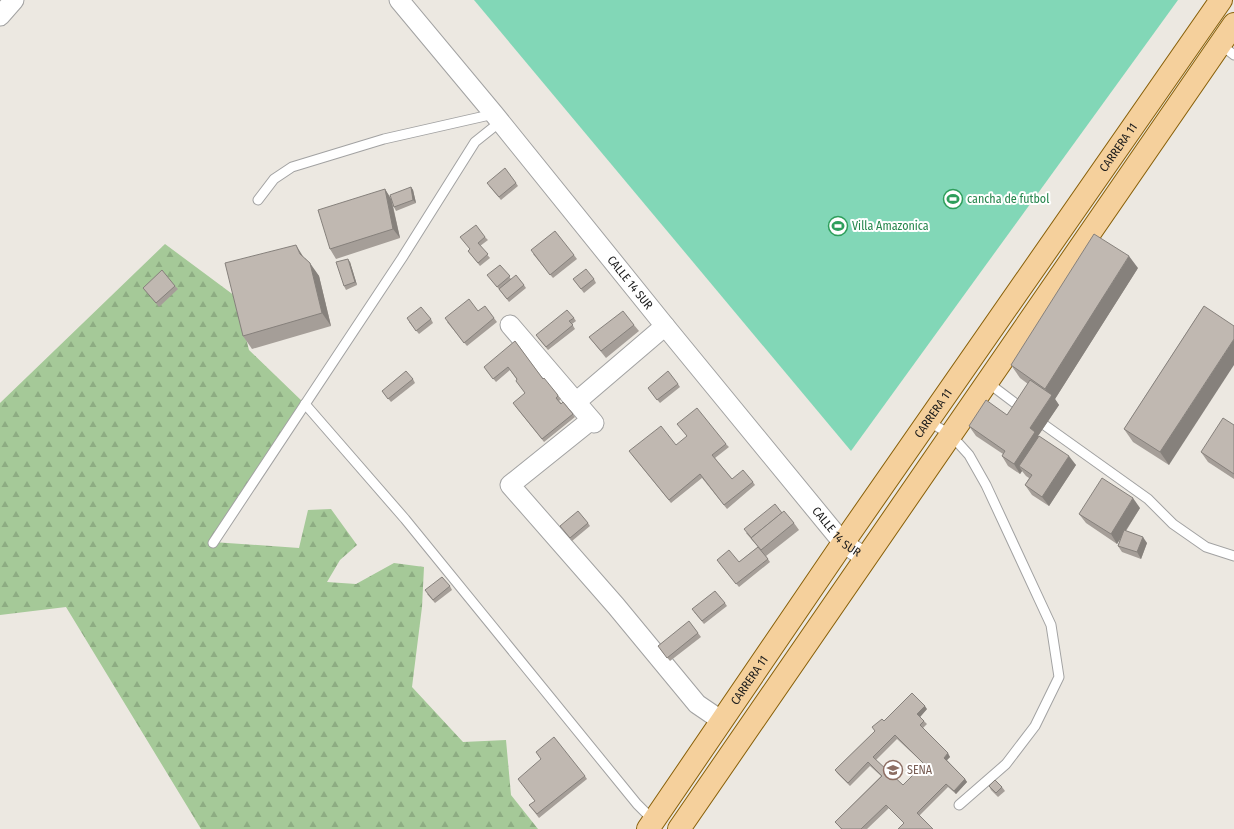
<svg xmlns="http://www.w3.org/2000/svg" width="1234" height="829" font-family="'Fira Sans Condensed',sans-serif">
	<defs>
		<pattern id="forest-firs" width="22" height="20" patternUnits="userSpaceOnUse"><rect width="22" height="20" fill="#a5c998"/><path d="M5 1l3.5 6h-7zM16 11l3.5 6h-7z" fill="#8dac82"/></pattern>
	</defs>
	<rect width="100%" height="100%" fill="#ece8e1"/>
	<path fill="url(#forest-firs)" d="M165,244L235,296L249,350L305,404L213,542L299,548L308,510L331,509L357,545L340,560L327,582L356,584L394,563L424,567L422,607L412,687L463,742L506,740L511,795L538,829H201L66,607L0,615V403Z"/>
	<path fill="#82d7b7" d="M474,0H1178L851,451Z"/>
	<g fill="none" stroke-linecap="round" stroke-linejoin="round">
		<defs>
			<g id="service">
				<path d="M1220,44L1234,55"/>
				<path d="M258,200L274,179L292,167L384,139L494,114"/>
				<path d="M987,382L1024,410"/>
				<path d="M305,404L405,519L637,804L654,821"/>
				<path d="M1036,419L1148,499L1173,524L1206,547L1234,556"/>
				<path d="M928,421L951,435L969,455L986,485L1051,625L1059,677L1035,726L1006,764L959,805"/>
				<path d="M213,543L402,258L475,142L500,122"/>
			</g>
			<g id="minor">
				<path id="s1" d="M399,0L494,114L665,326L843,543L866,558"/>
				<path d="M0,16L14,0"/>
				<path d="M510,325L594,423"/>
				<path d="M576,402L665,326"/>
				<path d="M591,420L510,485L616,606L697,704L722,721"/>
			</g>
			<g id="primary">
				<path id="s2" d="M648,829L843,543L1221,0"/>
				<path d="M679,829L1234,24"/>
			</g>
		</defs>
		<use href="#service" stroke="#a2a2a2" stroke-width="11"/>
		<use href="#minor" stroke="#a2a2a2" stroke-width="21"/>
		<use href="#primary" stroke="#896009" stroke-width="24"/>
		<use href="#service" stroke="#fff" stroke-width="9"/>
		<use href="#minor" stroke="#fff" stroke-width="19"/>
		<use href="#primary" stroke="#f5d09c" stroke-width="22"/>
	</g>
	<g fill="#a59e98" fill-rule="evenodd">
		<path d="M516,183L518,186L501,200L489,186Z"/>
		<path d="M411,187L413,190L416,203L396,211L394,207L392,201L400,238L336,259L330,249L385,189L391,199Z"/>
		<path d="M485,237L488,240L480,246L490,258L480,266L468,251Z"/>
		<path d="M533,254L574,255L577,259L553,278Z"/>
		<path d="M305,258L319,276L331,326L252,349L243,336Z"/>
		<path d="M350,262L357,285L346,290L344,286Z"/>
		<path d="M500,265L511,279L524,285L526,288L509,302L490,278Z"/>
		<path d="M1138,268L1055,399L1059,405L1038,436L1076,465L1049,506L1032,495L1025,485L1029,478L1026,476L1022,471L1020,474L1008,466L1002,456L1003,454L976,436L969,426L1007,415L1028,384L1020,378L1011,365Z"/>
		<path d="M573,279H594L596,283L584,293Z"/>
		<path d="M175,286L178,289L159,307L143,288Z"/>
		<path d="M1204,306L1169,465L1133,442L1124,429Z"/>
		<path d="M478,311L494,318L497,322L467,346L447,322Z"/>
		<path d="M574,318L576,321L572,324L575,329L548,350L538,338Z"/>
		<path d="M431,319L433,323L419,334L409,322Z"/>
		<path d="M634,325L639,331L606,358L589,337Z"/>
		<path d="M515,341L543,379L557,394L561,399L559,401L573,414L575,417L544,442L515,406L525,393L517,380L510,370L496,382L486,370Z"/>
		<path d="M413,379L415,383L391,402L382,391Z"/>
		<path d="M678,384L680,387L660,403L650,391Z"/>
		<path d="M1234,425V479L1208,462L1201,452Z"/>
		<path d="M726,444L729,447L715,458L732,479L753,482L755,485L727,509L702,478L671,503L632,455L676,445Z"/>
		<path d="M1140,508L1126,531L1147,543L1141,559L1122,552L1118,546L1120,539L1117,544L1086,523L1079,514Z"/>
		<path d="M782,513L794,523L799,530L766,556L770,562L739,587L719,563L739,562L758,547L746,533Z"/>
		<path d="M588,523L590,526L572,541L563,529Z"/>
		<path d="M450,586L452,590L435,603L427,594Z"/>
		<path d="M725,603L727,606L704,624L694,612Z"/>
		<path d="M698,633L701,637L670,661L660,649Z"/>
		<path d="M927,709L920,717L927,724L923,728L950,757L947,760L965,779L967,782L956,794L948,787L920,815L904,823L889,808L867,829H841L835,822L881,776L870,766L850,786L837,773L835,770L875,731L884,721ZM897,739L924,764L903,785L876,760Z"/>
		<path d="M585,776L587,779L539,818L529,805Z"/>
		<path d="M989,786L1002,787L1005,791L998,797L991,790Z"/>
	</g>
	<g fill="#86817c">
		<path d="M411,187L413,190L416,203L413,200Z"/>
		<path d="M385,189L391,199L400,238L393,229Z"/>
		<path d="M296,245L304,258L300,254Z"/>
		<path d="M1129,256L1138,268L1055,399L1059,405L1038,436L1042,442L1019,466L1022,471L1020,474L1014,464L1030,428L1051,397L1045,389Z"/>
		<path d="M348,259L350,262L357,285L355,282Z"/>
		<path d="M310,263L319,276L331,326L322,313Z"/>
		<path d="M1234,339V365L1169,465L1160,452Z"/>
		<path d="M1069,456L1076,465L1049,506L1042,497Z"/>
		<path d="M1133,498L1140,508L1117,544L1111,534Z"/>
		<path d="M1143,537L1147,543L1141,559L1137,552Z"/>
		<path d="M925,706L927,709L920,717L917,714Z"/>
		<path d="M948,753L950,757L946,761L944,758Z"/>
		<path d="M965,779L967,782L956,794L954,791Z"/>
	</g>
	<g fill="#c0b8b1" stroke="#86817c" fill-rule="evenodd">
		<path d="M505,168L516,183L499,197L487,183Z"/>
		<path d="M411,187L413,200L394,207L390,195Z"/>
		<path d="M385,189L393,229L330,249L318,210Z"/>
		<path d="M476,225L485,237L478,243L488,254L478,263L468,251L470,249L460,237Z"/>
		<path d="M555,231L574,255L550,275L531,250Z"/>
		<path d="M1094,234L1129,256L1045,389L1011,365Z"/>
		<path d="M296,245L300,254L310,263L322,313L243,336L225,263Z"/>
		<path d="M348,259L355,282L344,286L336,262Z"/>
		<path d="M500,265L510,276L497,287L487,275Z"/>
		<path d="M586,269L594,279L581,289L573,279Z"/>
		<path d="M162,270L175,286L156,303L143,288Z"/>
		<path d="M516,275L524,285L507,299L499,289Z"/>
		<path d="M469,299L478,311L485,306L494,318L464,343L445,318Z"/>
		<path d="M1204,306L1234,326V339L1160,452L1124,429Z"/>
		<path d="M421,307L431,319L416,331L407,318Z"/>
		<path d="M567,310L574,318L569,321L573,325L546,347L536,335Z"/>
		<path d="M623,311L634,325L601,351L589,337Z"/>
		<path d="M515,341L543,379L544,378L557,394L558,396L556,398L561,404L563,402L573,414L542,439L513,403L525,393L516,381L517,379L508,367L493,379L484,367Z"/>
		<path d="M406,371L413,379L388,399L382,391Z"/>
		<path d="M668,371L678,384L657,400L648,388Z"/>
		<path d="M1030,380L1052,395L1030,428L1035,432L1014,464L1002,456L1005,451L969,426L986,400L1007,415Z"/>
		<path d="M697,408L726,444L712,455L732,479L743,470L753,482L724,505L700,474L669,500L629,451L661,426L676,445L687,436L677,424Z"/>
		<path d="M1223,418L1234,425V474L1201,452Z"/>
		<path d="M1039,436L1069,456L1042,497L1025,485L1032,475L1019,466Z"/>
		<path d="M1102,478L1133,498L1111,534L1079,514Z"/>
		<path d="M775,504L782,513L751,538L754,541L744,529Z"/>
		<path d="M578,511L588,523L570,538L560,526Z"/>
		<path d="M784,511L794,523L761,550L751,538Z"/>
		<path d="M1124,530L1143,537L1137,552L1118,546Z"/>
		<path d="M758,547L768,559L736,584L717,560L729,550L739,562Z"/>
		<path d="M442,577L450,586L433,600L425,590Z"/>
		<path d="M715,591L725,603L702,621L692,609Z"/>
		<path d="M689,621L698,633L667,658L658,646Z"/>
		<path d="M912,693L925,706L917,714L924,721L920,725L948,753L944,758L965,779L954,791L946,784L917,813L933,829H898L904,823L886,805L861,829H842L835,822L882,776L868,762L848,783L835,770L875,731L872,727L882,719L884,721ZM895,735L924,764L903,785L873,757Z"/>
		<path d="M554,737L585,776L537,814L529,805L535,801L518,779L541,759L536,752Z"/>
		<path d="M995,780L1002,787L996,793L989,786Z"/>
	</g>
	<defs>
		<symbol id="stadium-ring" viewBox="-11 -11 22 22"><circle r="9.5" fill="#fff" stroke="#2e9e5b" stroke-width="1.5"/><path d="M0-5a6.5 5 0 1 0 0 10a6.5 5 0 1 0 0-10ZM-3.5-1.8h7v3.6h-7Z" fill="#2e9e5b"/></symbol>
		<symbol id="university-ring" viewBox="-11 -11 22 22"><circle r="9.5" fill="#fff" stroke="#8d6e63" stroke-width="1.5"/><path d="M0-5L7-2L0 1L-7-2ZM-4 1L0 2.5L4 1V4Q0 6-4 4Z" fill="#8d6e63"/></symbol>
	</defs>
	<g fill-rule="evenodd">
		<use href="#stadium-ring" x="942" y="188" width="22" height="22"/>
		<use href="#stadium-ring" x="827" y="215" width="22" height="22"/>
		<use href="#university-ring" x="882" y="759" width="22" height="22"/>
	</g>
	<g text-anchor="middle" stroke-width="4" stroke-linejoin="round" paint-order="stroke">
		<g font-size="12" fill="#1b1b1b" stroke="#fff">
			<text dy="4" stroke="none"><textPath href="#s2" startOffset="828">CARRERA 11</textPath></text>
			<text dy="4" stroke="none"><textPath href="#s1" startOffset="365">CALLE 14 SUR</textPath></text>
			<text dy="4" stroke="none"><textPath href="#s2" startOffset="504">CARRERA 11</textPath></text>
			<text dy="4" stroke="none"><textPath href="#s1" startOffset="689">CALLE 14 SUR</textPath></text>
			<text dy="4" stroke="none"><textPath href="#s2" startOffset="180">CARRERA 11</textPath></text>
		</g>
		<g font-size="12" fill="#27864d" stroke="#fff" text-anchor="start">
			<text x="967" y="203">cancha de futbol</text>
			<text x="852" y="230">Villa Amazonica</text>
		</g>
		<g font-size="12" fill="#785e54" stroke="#fff" text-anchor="start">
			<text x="907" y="774">SENA</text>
		</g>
	</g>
</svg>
